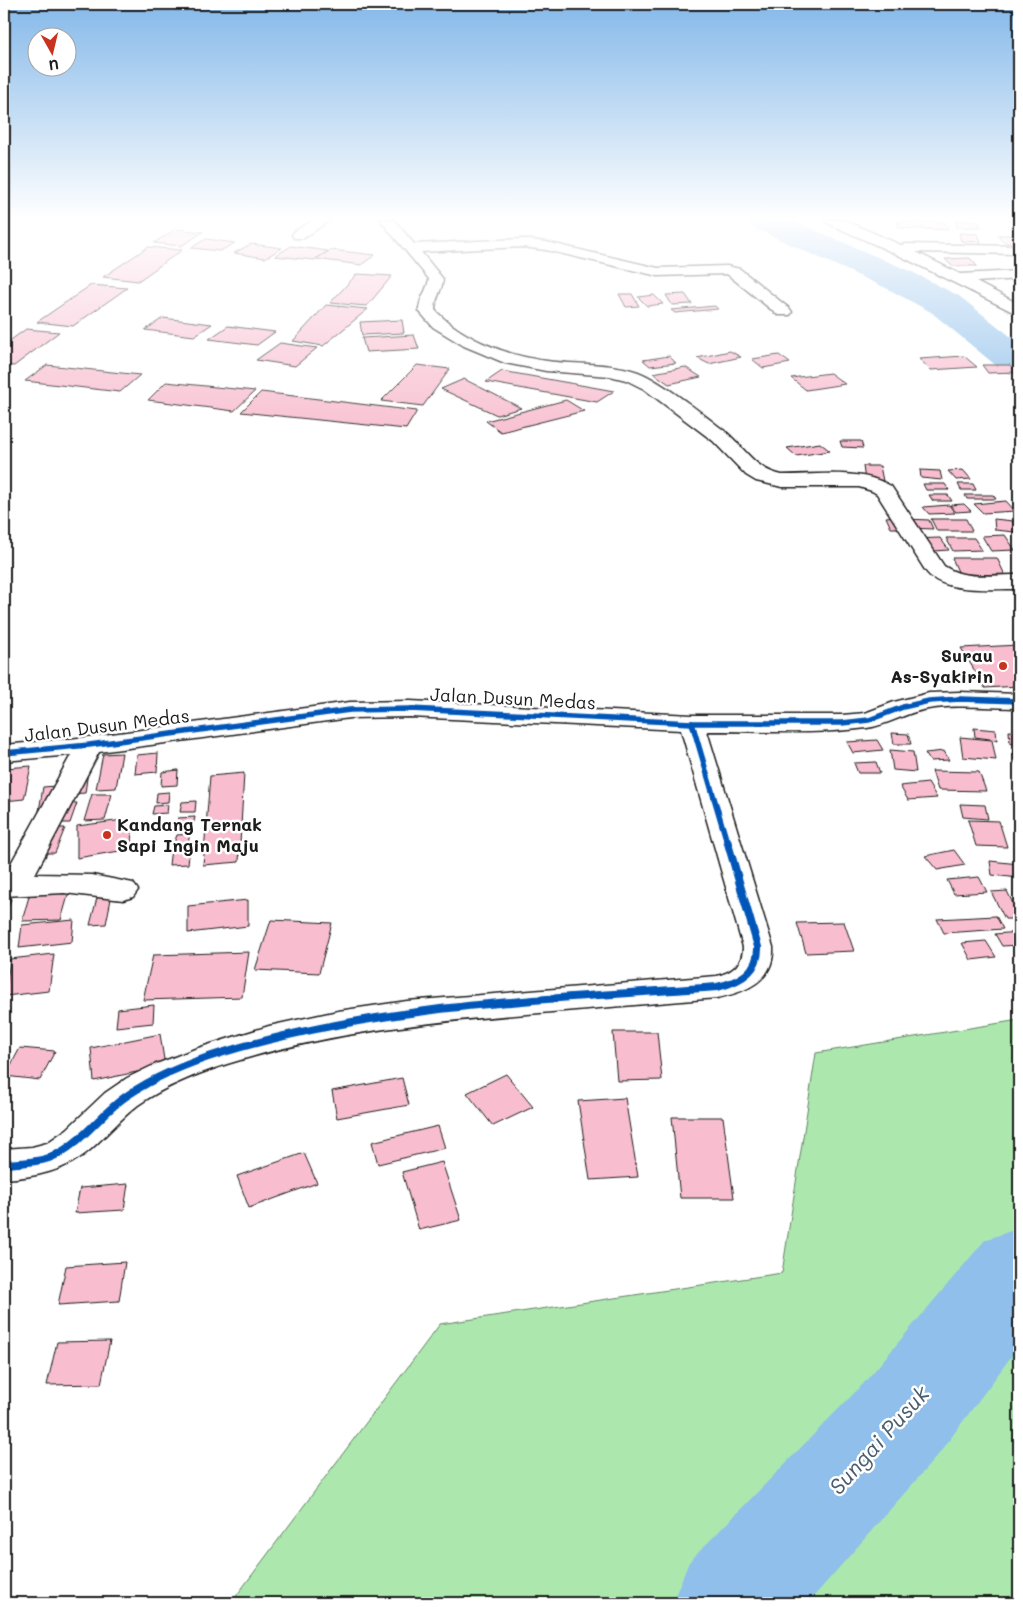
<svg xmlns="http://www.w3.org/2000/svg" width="1023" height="1607" font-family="Mali,sans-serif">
	<rect width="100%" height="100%" fill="#fff"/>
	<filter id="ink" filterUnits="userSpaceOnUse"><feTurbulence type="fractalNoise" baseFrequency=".02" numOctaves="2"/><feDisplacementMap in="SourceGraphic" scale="10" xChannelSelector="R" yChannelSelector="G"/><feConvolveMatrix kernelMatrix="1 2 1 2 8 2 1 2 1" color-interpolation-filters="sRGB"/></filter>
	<g filter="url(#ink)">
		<path fill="#ace8ae" stroke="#648265" d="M1019,1020V1603H231L440,1324L782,1273L816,1053Z"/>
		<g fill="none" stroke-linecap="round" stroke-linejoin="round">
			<g fill="#8fbfea" fill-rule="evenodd">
				<path d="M747,220H792L914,273L959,296L1019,343V376L1004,372L931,312L888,289L752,227Z"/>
				<path d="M1019,1228V1346L938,1455L808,1603H672L689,1562L864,1383L985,1240Z"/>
			</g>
		</g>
		<g fill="#f8bed0" stroke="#1c1c1c">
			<path d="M955,220H978L981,227H957Z"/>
			<path d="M897,221L945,222L948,230L899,228Z"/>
			<path d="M176,229L203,232L181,246L154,243Z"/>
			<path d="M959,233L978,234L981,242L961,241Z"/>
			<path d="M997,235H1019V243H1004Z"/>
			<path d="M206,239L235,243L220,251L191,248Z"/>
			<path d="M251,244L282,248L265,258L234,253Z"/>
			<path d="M291,246L328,251L314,260L275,256Z"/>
			<path d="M148,247L182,250L138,281L103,277Z"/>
			<path d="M331,250L375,255L361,265L316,259Z"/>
			<path d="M970,258L977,266H952L945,259Z"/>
			<path d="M357,274L392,276L367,306L330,303Z"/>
			<path d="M91,285L127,288L73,326L37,322Z"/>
			<path d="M619,294H632L639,306L626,307Z"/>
			<path d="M685,294L692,304L672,305L666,295Z"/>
			<path d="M654,295L663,304L647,306L638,297Z"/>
			<path d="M326,305L368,309L323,346L293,341Z"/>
			<path d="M715,306L718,309L675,313L671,310Z"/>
			<path d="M163,318L212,324L194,336L145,330Z"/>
			<path d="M402,320L404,333L362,335L360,322Z"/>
			<path d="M228,326L275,332L257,345L209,339Z"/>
			<path d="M26,329L59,332L14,366L4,365V345Z"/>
			<path d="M414,335L419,349L366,352L362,338Z"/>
			<path d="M280,343L317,348L295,366L256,360Z"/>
			<path d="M730,351L741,357L709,364L697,358Z"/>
			<path d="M779,355L790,363L763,368L752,359Z"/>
			<path d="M669,356L676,363L650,366L643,360Z"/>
			<path d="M964,356L977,367L931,370L919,359Z"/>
			<path d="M47,365L140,375L120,392L25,381Z"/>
			<path d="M417,365L450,369L423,406L381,401Z"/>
			<path d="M982,365H1010L1016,372L988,373Z"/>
			<path d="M685,367L701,377L669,384L653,373Z"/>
			<path d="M502,371L614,391L597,402L486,382Z"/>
			<path d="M830,373L845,384L806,390L791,378Z"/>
			<path d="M464,379L521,408L497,415L441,389Z"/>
			<path d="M166,382L255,391L234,411L148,400Z"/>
			<path d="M261,392L417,411L406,429L241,412Z"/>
			<path d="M566,400L584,411L501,432L486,421Z"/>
			<path d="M840,441H861L863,448L842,447Z"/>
			<path d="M820,443L830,451L796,456L787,448Z"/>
			<path d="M863,466H880L883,481L865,480Z"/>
			<path d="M920,470L940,471L942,480L921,478Z"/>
			<path d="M963,470L971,479L956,480L948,471Z"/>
			<path d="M923,484H945L949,490H926Z"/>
			<path d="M958,484H973L976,490H961Z"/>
			<path d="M929,495H948L952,501H933Z"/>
			<path d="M965,495H993L996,499H967Z"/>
			<path d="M1006,501L1015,511L983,513L974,504Z"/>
			<path d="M964,504L971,511L956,512L950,505Z"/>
			<path d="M949,505L955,513L929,514L923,507Z"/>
			<path d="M898,516L903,528H891L886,517Z"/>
			<path d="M907,519L929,520L933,529L910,528Z"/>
			<path d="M931,519H966L972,531H937Z"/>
			<path d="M994,519L1013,521L1015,532L995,530Z"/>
			<path d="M1005,535L1015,550L991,551L982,536Z"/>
			<path d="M940,538L949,550L918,552L910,539Z"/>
			<path d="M946,538H974L982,550L953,551Z"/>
			<path d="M952,558H997L1005,575L959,574Z"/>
			<path d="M1019,645V686L985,688L961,648Z"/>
			<path d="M974,728L996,730L997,740L975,737Z"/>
			<path d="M1009,731L1019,732V745L1010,743Z"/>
			<path d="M892,733L908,734L911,744H894Z"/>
			<path d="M960,737L992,740L996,760L963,757Z"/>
			<path d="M877,740L883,750L853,753L847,742Z"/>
			<path d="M890,750L913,752L916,772L893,770Z"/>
			<path d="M1013,750H1019V764L1015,763Z"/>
			<path d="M944,751L949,760L930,761L925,753Z"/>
			<path d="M122,753L116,788L96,789L103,754Z"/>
			<path d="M158,753L157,772L135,774L137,755Z"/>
			<path d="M876,762L880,773H858L854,763Z"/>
			<path d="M89,764L85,793L70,794Z"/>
			<path d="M31,766L24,799L4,801L6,768Z"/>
			<path d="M178,770L177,785L161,786L162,772Z"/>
			<path d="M932,771L979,772L986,791L938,790Z"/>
			<path d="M244,773L239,862L203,865L210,776Z"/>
			<path d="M928,783L937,798L908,800L900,786Z"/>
			<path d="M56,786L38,817L43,787Z"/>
			<path d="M169,792L168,802L156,803L157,793Z"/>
			<path d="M92,794H112L105,820L84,821Z"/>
			<path d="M196,801L195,812H180L182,802Z"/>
			<path d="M65,803H77L70,823H58Z"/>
			<path d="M960,804L985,805L988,819L963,817Z"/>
			<path d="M168,805L167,813L152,814L154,806Z"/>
			<path d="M195,817L192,830H176L178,818Z"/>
			<path d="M131,819L132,849L77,858V826Z"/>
			<path d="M968,820L999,821L1007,847L976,846Z"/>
			<path d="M41,828H65L55,853H31Z"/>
			<path d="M190,834L188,843H174L177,835Z"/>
			<path d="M190,847L188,864L169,865L171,848Z"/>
			<path d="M954,850L965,865L937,870L925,856Z"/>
			<path d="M990,861L1019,864V878L992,875Z"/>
			<path d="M979,877L987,892L954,894L947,880Z"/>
			<path d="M1007,891L1019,916V919H1005L991,892Z"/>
			<path d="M69,892L61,920L22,921L30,893Z"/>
			<path d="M98,894H112L106,924L90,925Z"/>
			<path d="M4,899H11L4,917Z"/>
			<path d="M248,900V926L188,933V906Z"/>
			<path d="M996,916L1003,929L944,933L937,919Z"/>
			<path d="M74,920L72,942L19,948L22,925Z"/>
			<path d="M271,920L332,923L319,973L255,970Z"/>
			<path d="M844,922L854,951L806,953L797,923Z"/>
			<path d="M1019,932V945L1002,946L995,934Z"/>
			<path d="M986,941L996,957L971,960L962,943Z"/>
			<path d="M249,952L242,997L143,1000L153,955Z"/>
			<path d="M54,954L49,991L5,996L10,959Z"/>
			<path d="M154,1005L153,1023L116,1027L118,1009Z"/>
			<path d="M613,1032H657L662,1080L617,1081Z"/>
			<path d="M160,1034L165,1066L94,1081L91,1048Z"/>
			<path d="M20,1048L55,1051L40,1080L5,1076Z"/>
			<path d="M506,1074L533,1107L493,1126L467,1093Z"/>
			<path d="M402,1078L409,1105L337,1118L332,1091Z"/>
			<path d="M625,1098L638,1177L590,1180L578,1101Z"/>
			<path d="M672,1117H723L734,1198H680Z"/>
			<path d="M438,1126L445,1148L378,1164L372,1142Z"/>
			<path d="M304,1153L317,1183L249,1208L237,1176Z"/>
			<path d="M442,1162L461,1220L419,1230L402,1172Z"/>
			<path d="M128,1184L124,1210L75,1213L80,1188Z"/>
			<path d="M125,1262L119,1301L58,1305L66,1266Z"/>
			<path d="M110,1341L101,1384L47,1385L57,1342Z"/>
		</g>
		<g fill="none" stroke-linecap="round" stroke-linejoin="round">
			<defs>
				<g id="minor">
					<path d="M313,220H330L304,238H294L292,235L294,232Z"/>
					<path d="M380,220H394L414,244L523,239L546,242L658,268L727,266L740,269L790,309L792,312L790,315H778L727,274L658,276L546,250L523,247L421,252L443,279C442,292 435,297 435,310C462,339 508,356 547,361C577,365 609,362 638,372C662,381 705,416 726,432C746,449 754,469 782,475C815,475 862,468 891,486L944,566C966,581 994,574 1019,575V589C993,588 942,595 925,570L877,494L872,491L859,487H782L756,481L746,475L713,441L644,389L626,380L610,376L546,371L505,363L464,346L433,327L419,311C419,297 427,292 429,279Z"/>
					<path d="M825,220H844L901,245L906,244L1019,246V254L916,252L960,274L1019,271V279L976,282L1019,304V315L898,255L827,223Z"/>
					<path d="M960,692L1019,694V708C989,708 958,704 928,709C907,712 888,725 867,728C814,735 760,731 707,731L773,947C775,981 745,992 717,998C658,1003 599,1008 540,1013C434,1021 329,1032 227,1064C196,1074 165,1086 138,1105C121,1118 107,1135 91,1149C66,1171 36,1177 4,1179V1149L32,1147L47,1143L67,1129L105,1093L127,1078L154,1065L195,1049L269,1026L338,1011L407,1001L717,976C733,972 743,964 743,947L681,730L410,717L350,718L99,752L35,874L92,875L133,883L138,890L133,897L123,900L64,893L4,896V876L71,755L4,761V745L89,737L350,702L410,701L692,715H842L865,713L894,702L929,693Z"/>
				</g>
			</defs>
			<use href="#minor" stroke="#1c1c1c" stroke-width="3"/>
			<use href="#minor" fill="#fff" fill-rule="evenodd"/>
			<defs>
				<g id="cycleway-far1">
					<path d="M692,723L727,842"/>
					<path d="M4,753L89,745L350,710L410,709L692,723H842L869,720L903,707L929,701L960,699L1019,701"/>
				</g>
				<path id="cycleway" d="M4,1164C19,1163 35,1163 49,1158C81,1146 100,1113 128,1095C156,1076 188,1063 221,1053C380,1004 551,999 717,987C739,982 759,972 758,947L727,840"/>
			</defs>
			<use href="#cycleway-far1" stroke="#fff" stroke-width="9"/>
			<use href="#cycleway" stroke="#fff" stroke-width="11"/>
			<use href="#cycleway-far1" stroke="#0057b8" stroke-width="5.5"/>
			<use href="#cycleway" stroke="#0057b8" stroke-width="8"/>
		</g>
	</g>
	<linearGradient id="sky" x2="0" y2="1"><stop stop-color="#84b8e9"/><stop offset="0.49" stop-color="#fff"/><stop offset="1" stop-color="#fff" stop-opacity="0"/></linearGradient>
	<rect width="1023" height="445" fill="url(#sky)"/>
	<g fill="#c8321e" stroke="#fff" stroke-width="2">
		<circle cx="1003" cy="666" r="5"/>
		<circle cx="107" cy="835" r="5"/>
	</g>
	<g text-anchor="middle" stroke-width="5" stroke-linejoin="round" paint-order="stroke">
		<g font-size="18" font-weight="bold" fill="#1c1c1c" stroke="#fff" text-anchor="end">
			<text x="993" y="662">Surau<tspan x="993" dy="21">As-Syakirin</tspan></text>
			<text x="117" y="831" text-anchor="start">Kandang Ternak<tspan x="117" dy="21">Sapi Ingin Maju</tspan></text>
		</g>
		<g font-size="18" fill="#1c1c1c" stroke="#fff">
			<text transform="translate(513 699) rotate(3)" y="6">Jalan Dusun Medas</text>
			<text transform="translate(107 726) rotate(-7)" y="6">Jalan Dusun Medas</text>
		</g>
		<g font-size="22" font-style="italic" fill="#4a5d6e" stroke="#fff">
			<text transform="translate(879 1440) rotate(-48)" y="8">Sungai Pusuk</text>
		</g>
	</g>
	<rect width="1023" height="1607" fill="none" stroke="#fff" stroke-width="20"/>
	<rect x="10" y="10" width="1003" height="1587" fill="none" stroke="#1c1c1c" stroke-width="2" filter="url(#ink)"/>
	<g transform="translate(52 52) rotate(172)"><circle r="24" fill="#ffffff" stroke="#a4a4a4"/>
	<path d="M0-4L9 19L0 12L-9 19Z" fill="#c8321e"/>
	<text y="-8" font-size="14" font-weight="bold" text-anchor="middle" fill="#1c1c1c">U</text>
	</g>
</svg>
